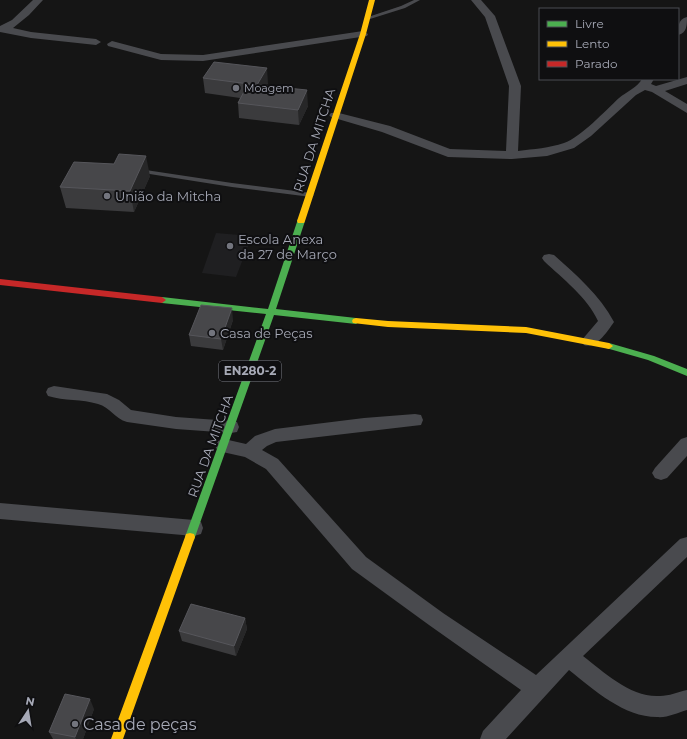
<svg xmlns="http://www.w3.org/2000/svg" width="687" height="739" font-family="Montserrat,sans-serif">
	<rect width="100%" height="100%" fill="#151515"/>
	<path fill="#1f1f21" d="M216,233L252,236L236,277L202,273Z"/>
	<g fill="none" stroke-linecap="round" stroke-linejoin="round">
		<g fill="#494a4e" fill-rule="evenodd">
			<path d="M414,0H420L405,8L370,19L365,18L401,6Z"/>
			<path d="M139,169L232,183L311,193L314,195L311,197L232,187L137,172L136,171Z"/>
		</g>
		<g fill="#494a4e" fill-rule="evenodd">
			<path d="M33,0H43L29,15L13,28L31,32L96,39L101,42L96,45L31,38L0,32V26L12,20Z"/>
			<path d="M471,0H481L495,16L521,86L518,151C534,149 549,148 564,143C581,137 605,111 619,98C626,92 638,87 642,79H654L651,84L656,86L687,77V84L665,91L687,104V113L652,92L645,90L636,95L591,136L574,148L547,156L512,159L448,157L382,132L331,117L329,115L331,113H339L390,126L450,149L506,151L509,86L485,17Z"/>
			<path d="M687,17C687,25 687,33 678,35C678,27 678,19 687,17Z"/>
			<path d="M363,31L368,34L367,36L203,61L161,60L108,46L107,44L112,41L161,54L203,55Z"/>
			<path d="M549,254L554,255C576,275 600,295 614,322C607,332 596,349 584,345L581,341L598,321C587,297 563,279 544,261L542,258L544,255Z"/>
			<path d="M54,386L107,394L119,400L131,410L176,417L231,421L237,422L239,427L237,432L231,433L176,429L127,422C115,419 110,407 98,404C82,399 64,401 48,396L46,392L48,388Z"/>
			<path d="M415,414L421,415L423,420L421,425L276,442L267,446L262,450L278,459L366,557L443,613L536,675L680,539L687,537V557L583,656C604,672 631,698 660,696C669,696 678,692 687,690V710C677,713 667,718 657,717C624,717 594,690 569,670L506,739H480L483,731L521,690L429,625L352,569L266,469L245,457L218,451L215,446L218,441L224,439L246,444L255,436L275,429L364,418Z"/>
			<path d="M687,437V456L667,478L661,480L655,478L652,473L655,468L681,439Z"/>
			<path d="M0,503L194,520L201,522L203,528L201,534L194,536L0,519Z"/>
		</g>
		<g fill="#4caf50" fill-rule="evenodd">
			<path d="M298,219H304L305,221L276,309L356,318L360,321L356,324L274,315L195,537L194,540L190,541L186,540L185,537L266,314L162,303L158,300L162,297L268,309Z"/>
			<path d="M609,343L654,356L687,369V376L648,360L606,348L605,346Z"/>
		</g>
		<g fill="#ffc107" fill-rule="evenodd">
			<path d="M369,0H375L366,34L305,221L304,223H298L297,221L360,34Z"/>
			<path d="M356,318L388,321L526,327L609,343L613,346L609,349L526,333L388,327L353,323L352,321L353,319Z"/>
			<path d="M190,533L194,534L195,537L123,739H111L185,537L186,534Z"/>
		</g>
		<path fill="#c62828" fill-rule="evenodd" d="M0,279L162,297L166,300L162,303L0,285Z"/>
	</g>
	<g fill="#3b3b3d">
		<path d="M203,78L268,83L266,86L308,106L299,125L239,118L238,103L240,98L205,93Z"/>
		<path d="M150,176L134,212L66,208L60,187Z"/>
		<path d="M233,320L223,350L191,346L189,335Z"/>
		<path d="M245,618L247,629L236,656L182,641L179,631Z"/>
		<path d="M94,709L83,739H53L49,732Z"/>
	</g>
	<g fill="#272728">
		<path d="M267,68L268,83L258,100L257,85Z"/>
		<path d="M307,90L308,106L299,125L298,110Z"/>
		<path d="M146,156L150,176L134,212L130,191Z"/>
		<path d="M232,308L233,320L223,350L221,339Z"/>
		<path d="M245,618L247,629L236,656L234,646Z"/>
		<path d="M90,699L94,709L83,739H76L75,737Z"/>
	</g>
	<g fill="#47474a" stroke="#56565b">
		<path d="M214,62L267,68L257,85L203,78Z"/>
		<path d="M248,84L307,90L298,110L238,103Z"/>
		<path d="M119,154L146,156L130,191L60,187L74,162L114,164Z"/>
		<path d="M201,305L232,308L221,339L189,335Z"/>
		<path d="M191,604L245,618L234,646L179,631Z"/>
		<path d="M65,694L90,699L75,737L49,732Z"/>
	</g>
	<g fill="#73757e" stroke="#0f0f11" stroke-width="1.5">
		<circle cx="236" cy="88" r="4"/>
		<circle cx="107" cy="196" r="4"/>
		<circle cx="230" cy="246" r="4"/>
		<circle cx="212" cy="333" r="4"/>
		<circle cx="75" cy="724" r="4"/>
	</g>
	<g text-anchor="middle" stroke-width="4" stroke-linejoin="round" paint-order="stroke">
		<g font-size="11" fill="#a6a9b6" stroke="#0f0f11" text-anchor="start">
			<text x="244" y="92">Moagem</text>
		</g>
		<rect fill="#0f0f11" stroke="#797b84" stroke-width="1" x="219" y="361" width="62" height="20" rx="3"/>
		<g font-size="12" font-weight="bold" fill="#a6a9b6">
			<text x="250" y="375">EN280-2</text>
		</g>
		<g font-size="13" fill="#a6a9b6" stroke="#0f0f11">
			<text transform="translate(314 140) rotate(-72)" y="5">RUA DA MITCHA</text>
			<text transform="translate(210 446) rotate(-70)" y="5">RUA DA MITCHA</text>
		</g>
		<g font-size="13" fill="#a6a9b6" stroke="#0f0f11" text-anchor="start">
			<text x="115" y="201">União da Mitcha</text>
			<text x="238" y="244">Escola Anexa<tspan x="238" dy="15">da 27 de Março</tspan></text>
			<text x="220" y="338">Casa de Peças</text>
		</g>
		<g font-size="16" fill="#a6a9b6" stroke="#0f0f11" text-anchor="start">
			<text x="83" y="730">Casa de peças</text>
		</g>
	</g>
	<rect x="539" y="8" width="140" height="72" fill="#0f0f11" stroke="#4b4d53"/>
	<rect x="547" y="21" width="20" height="6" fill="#4caf50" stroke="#4b4d53"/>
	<text x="575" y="28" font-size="12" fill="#a6a9b6">Livre</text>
	<rect x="547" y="41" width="20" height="6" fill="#ffc107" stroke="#4b4d53"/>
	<text x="575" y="48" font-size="12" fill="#a6a9b6">Lento</text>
	<rect x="547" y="61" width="20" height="6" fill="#c62828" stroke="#4b4d53"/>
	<text x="575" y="68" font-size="12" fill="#a6a9b6">Parado</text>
	<g transform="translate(28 711) rotate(12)" stroke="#0f0f11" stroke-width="3" paint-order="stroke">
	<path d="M0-3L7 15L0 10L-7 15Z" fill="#a6a9b6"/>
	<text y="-6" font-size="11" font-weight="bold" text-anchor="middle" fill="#a6a9b6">N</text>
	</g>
</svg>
